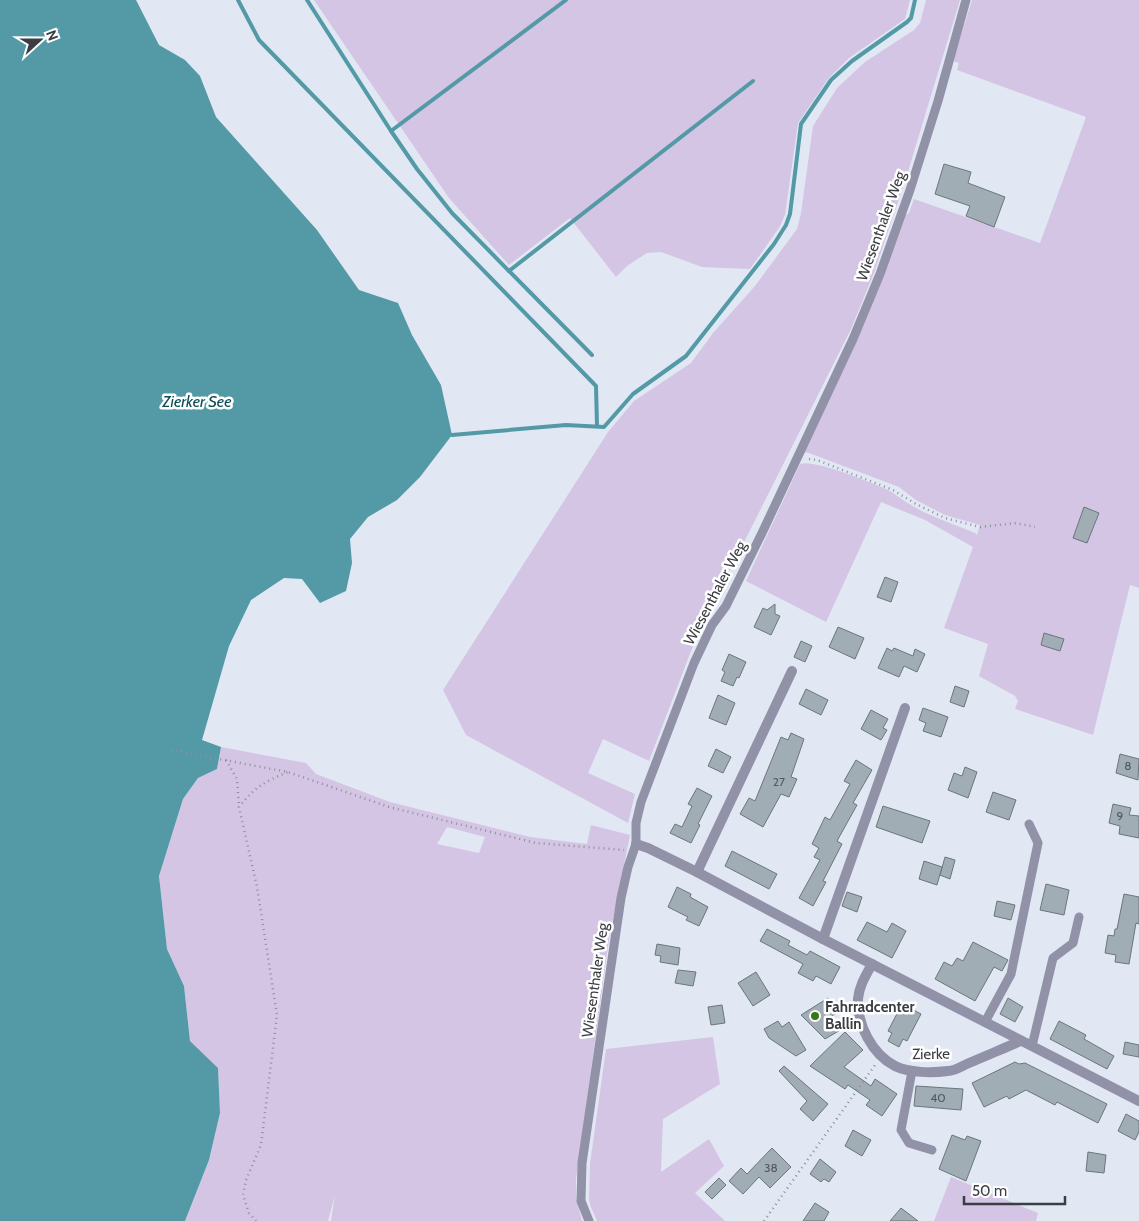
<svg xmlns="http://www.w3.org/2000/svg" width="1139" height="1221" font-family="Cabin,sans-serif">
	<rect width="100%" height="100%" fill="#e1e8f3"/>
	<g fill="#d5c5e4" fill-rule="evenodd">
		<path d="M314,0H910L905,19L849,58L828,79L798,123L785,215L779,228L750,269L702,267L661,252L647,253L627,266L616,277L570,218L509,265L449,198Z"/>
		<path d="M926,0H960L906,178L874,273L851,329L696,638L649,761L603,739L588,773L635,794L628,823L466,735L443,690L608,432L634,401L691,363L713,333L755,286L797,229L801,213L813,126L837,88L865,62L914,30L920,23Z"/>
		<path d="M972,0H1139V588L1130,585L1093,735L1015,709L1018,701L1015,696L979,676L988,644L944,628L973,547L925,520L881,502L826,622L746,581L800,464C815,459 872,483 888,490C896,494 903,501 911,505C931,517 954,524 975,533L977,535L980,525L945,515L916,500L899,487L809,453L801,452L849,358L870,309L903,213L906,215L909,213L914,199L1040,243L1086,117L957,70L959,63L953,61Z"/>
		<path d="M221,747L306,763L316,774L390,802L530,837L587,844L591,825L630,835L609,939L576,1179V1197L582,1221H331L335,1195L328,1221H185L209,1160L220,1113L218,1068L190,1041L184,986L167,949L159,876L183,799L198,778L217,769ZM447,827L485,837L479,853L437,844Z"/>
		<path d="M713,1037L720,1084L663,1119L661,1172L709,1139L724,1166L695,1193L725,1221H597L590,1205L589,1199L590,1164L606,1049Z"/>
		<path d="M951,1177L1038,1213L1036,1221H934Z"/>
	</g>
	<path fill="#5399a6" d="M0,0H136L159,45L185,60L200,76L216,117L317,230L359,290L398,303L412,335L441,385L452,435L420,477L397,500L368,517L350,539L352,563L346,591L320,603L302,579L284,578L251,600L229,646L202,740L221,747L217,769L198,778L183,799L159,876L167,949L184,986L190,1041L218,1068L220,1113L209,1160L185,1221H0Z"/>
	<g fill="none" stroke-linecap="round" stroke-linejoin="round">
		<g stroke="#5399a6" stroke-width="4">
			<path d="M238,0L259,40L596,386L597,426"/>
			<path d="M307,0L391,131L566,0"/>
			<path d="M391,131L417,169L452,213L509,271L753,81"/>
			<path d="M509,271L592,355"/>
			<path d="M452,435L566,425L604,427L633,394L686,356L774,244L786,225L790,214L801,124L831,80L852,61L907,22L911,18L915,0"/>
		</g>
	</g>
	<g fill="#a1adb4" stroke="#6b757c">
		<path d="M944,164L971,172L968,183L1005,197L994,227L966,216L970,206L935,194Z"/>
		<path d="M1084,507L1099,513L1087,543L1073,538Z"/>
		<path d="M885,577L898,582L891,602L877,597Z"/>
		<path d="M775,604V614L780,616L771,635L754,627L763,608L767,610Z"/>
		<path d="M838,627L864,638L855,659L829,647Z"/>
		<path d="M1044,633L1064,639L1060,651L1041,645Z"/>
		<path d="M801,641L812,646L805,662L794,657Z"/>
		<path d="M887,648L892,651L894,648L913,656L915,649L925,654L917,672L904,666L899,677L878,668Z"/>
		<path d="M729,654L746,662L739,678L737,677L733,686L721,681L725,672L722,670Z"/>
		<path d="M955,686L969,691L964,707L950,702Z"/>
		<path d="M806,689L828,700L821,715L799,704Z"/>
		<path d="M718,695L735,703L726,725L709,718Z"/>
		<path d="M923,708L948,717L941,737L923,731L926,723L919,720Z"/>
		<path d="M871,710L888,719L883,728L887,730L881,740L861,729Z"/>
		<path d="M791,733L804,739L791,777L797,779L789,797L781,794L763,827L740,814L749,798L755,801L781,737L788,740Z"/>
		<path d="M716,749L731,757L723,773L708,766Z"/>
		<path d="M1120,754L1139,759L1138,780L1116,773Z"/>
		<path d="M856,760L872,770L853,803L857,805L837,841L842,844L823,881L826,882L813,906L799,898L820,860L814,857L819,848L812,844L825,817L830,820L850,784L844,781Z"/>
		<path d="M965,767L977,772L968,798L948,790L954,773L962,776Z"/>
		<path d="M697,788L712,796L698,824L700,825L691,843L670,833L675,824L682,827L692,806L688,804Z"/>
		<path d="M993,792L1016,800L1009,820L986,812Z"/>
		<path d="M1113,804L1131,808L1129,815L1139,816V838L1119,834L1120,826L1109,823Z"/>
		<path d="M883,806L930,821L922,843L876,827Z"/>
		<path d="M732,851L777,874L769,889L725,866Z"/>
		<path d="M945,857L955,860L950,879L940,875Z"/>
		<path d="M924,861L942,867L937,885L919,879Z"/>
		<path d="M1046,884L1069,890L1064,915L1040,910Z"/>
		<path d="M677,887L691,894L690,897L708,907L699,926L686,920L688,917L668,907Z"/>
		<path d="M847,892L862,897L857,912L842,906Z"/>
		<path d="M1124,894L1139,897V924L1136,923L1129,964L1115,962L1116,955L1105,953L1108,935L1114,936L1115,929H1117Z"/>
		<path d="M997,901L1015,905L1011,920L994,916Z"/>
		<path d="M867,922L887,932L892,923L906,931L892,958L857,940Z"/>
		<path d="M767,929L790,941L788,945L807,955L810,951L840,967L831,984L816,976L813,981L798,973L803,964L760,941Z"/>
		<path d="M973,942L1008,960L1002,971L994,967L975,1001L935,979L944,962L952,966L957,958L963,961Z"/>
		<path d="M657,944L680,948L678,965L660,962L661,956L655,955Z"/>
		<path d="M678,970L696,972L693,986L675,983Z"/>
		<path d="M756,972L770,995L753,1006L738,983Z"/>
		<path d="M828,998L837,1013L830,1017L842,1029L825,1039L801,1015Z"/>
		<path d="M1008,998L1023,1007L1015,1022L1000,1014Z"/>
		<path d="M902,1004L921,1014L907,1041L903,1039L899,1047L888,1041L892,1033L888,1031Z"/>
		<path d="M722,1005L725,1023L711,1025L708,1007Z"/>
		<path d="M778,1021L782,1027L789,1022L806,1050L796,1056L769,1038L764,1029Z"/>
		<path d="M1059,1021L1086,1035L1084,1039L1114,1056L1107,1069L1050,1039Z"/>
		<path d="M845,1032L863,1050L844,1067L871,1086L875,1079L897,1094L882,1116L866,1105L870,1100L848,1085L845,1089L810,1066Z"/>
		<path d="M1125,1042L1139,1045V1057L1123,1054Z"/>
		<path d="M1015,1062L1019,1064L1025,1063L1107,1104L1098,1123L1057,1102L1055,1105L1026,1090L1009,1099L1007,1096L984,1107L972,1083Z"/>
		<path d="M784,1066L828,1104L813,1121L800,1109L807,1101L779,1071Z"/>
		<path d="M916,1086L963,1089L961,1110L914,1106Z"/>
		<path d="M1126,1114L1139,1121V1132L1135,1140L1118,1131Z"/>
		<path d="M853,1130L871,1140L862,1156L845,1146Z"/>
		<path d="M952,1135L965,1140L967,1136L981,1141L966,1181L939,1169Z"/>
		<path d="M772,1148L791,1167L770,1188L759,1177L743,1194L729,1181L741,1168L747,1174Z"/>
		<path d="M1088,1152L1106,1155L1104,1173L1086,1171Z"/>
		<path d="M820,1159L836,1172L829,1182L824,1179L821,1182L810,1174Z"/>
		<path d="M719,1178L726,1185L712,1199L705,1192Z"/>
		<path d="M815,1203L829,1212L824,1221H803Z"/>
		<path d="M901,1208L918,1221H890Z"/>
	</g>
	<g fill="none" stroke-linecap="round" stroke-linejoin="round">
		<g stroke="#8c9199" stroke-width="2.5" stroke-dasharray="1 4" stroke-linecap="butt">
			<path d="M809,459L817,460L893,490L916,504L945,518L980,527L1016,523L1035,527"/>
			<path d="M171,750L288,772L389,807L536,843L624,850"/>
			<path d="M226,760L237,779L239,806"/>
			<path d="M834,1009L847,1003"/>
			<path d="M256,1221L249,1213L243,1195L246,1180L261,1145L277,1015L257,887L239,807C256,786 264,782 288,772"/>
			<path d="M764,1221L875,1065"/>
		</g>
		<g stroke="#9192a8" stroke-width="9">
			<path d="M985,1022L1011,974L1038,843L1029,824"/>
			<path d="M1032,1046L1053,958L1073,943L1079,917"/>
			<path d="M912,1071L901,1130L909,1143L932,1150"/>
			<path d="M589,1221L581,1201L582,1163L621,898L628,867L636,844V823L641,802L694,663L712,625L726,606L762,533L853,339L880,274L910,190L938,101L966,0"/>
		</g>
		<g stroke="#9192a8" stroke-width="10">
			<path d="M636,844L648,848L697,872L823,939L1139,1101"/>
			<path d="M697,872L792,671"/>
			<path d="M823,939L905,708"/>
			<path d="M872,964C866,975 859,986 858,999C857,1025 872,1054 895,1066C909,1073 932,1073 948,1071C955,1071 962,1066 969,1063C986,1056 1004,1048 1021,1041"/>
		</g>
	</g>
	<circle fill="#377817" stroke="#fff" stroke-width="2" cx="815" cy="1016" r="5"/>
	<g text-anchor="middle" stroke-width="5" stroke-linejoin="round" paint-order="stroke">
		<g font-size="12" fill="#54595e">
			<text x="1128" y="770">8</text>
			<text x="779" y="786">27</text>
			<text x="1120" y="820">9</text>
			<text x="938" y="1102">40</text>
			<text x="771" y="1172">38</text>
		</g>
		<g font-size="15" fill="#3a3d42" stroke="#fff">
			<text transform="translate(881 226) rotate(-70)" y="5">Wiesenthaler Weg</text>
			<text transform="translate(715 593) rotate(-62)" y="5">Wiesenthaler Weg</text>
			<text transform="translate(595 980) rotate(-82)" y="5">Wiesenthaler Weg</text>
			<text transform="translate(931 1054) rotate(-1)" y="5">Zierke</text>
		</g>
		<g font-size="15" font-weight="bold" fill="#3a3d42" stroke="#fff" text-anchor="start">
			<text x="825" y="1012">Fahrradcenter<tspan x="825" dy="17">Ballin</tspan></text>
		</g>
		<g font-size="16" font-style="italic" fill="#0c4c56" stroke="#fff">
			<text x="197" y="407">Zierker See</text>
		</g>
	</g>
	<g transform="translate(40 40) rotate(69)" stroke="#ffffff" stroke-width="4" paint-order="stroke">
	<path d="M0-4L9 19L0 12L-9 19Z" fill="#3a3d42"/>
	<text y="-8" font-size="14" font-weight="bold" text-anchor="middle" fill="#3a3d42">N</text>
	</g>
	<path d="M964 1196v8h101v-8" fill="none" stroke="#3a3d42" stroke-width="2.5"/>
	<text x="972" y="1196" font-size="15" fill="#3a3d42" stroke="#ffffff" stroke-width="4" paint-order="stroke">50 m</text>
</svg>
